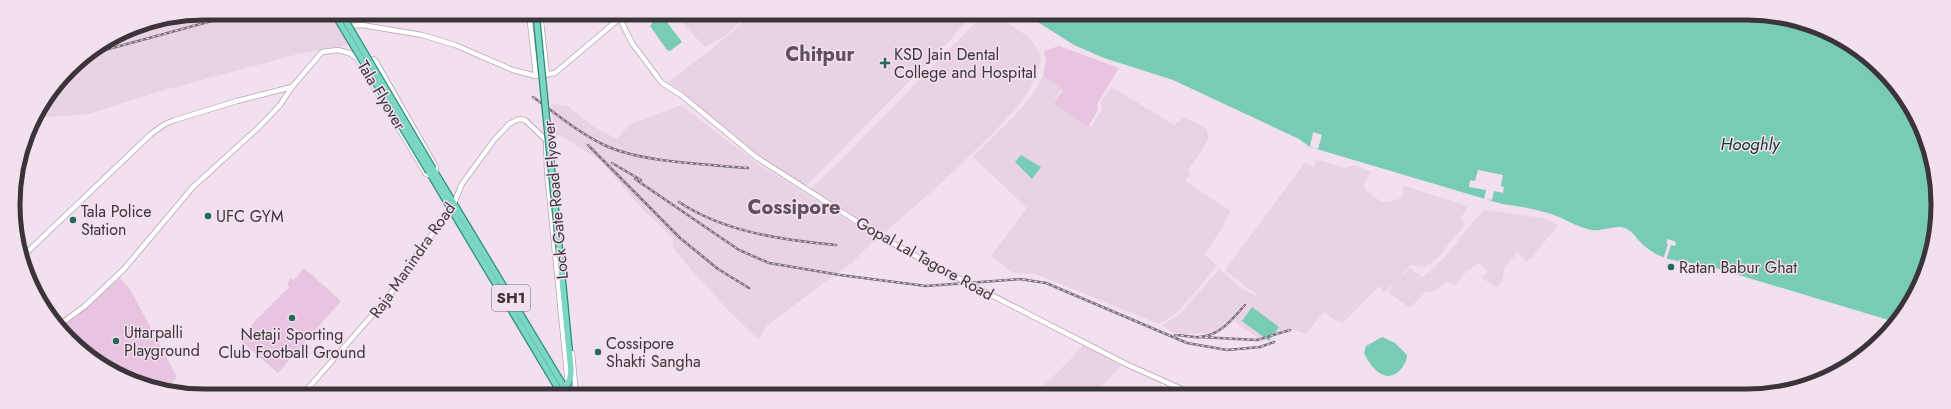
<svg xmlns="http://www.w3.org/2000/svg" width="1951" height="409" font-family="Jost,sans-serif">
	<rect width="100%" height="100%" fill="#f2e0ee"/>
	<g fill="#ead2e5">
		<path d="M208,13H332L349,45L298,54L154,93L89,114L36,118L69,69L117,37Z"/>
		<path d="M673,13L748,14L728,34L705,47Z"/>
		<path d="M753,14H973L952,38L806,186L758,156L669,81L708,52Z"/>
		<path d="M984,14H994L1030,38L1039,51L1041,61L1036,78L1021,103L995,131L950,175L881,236L809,190L836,165Z"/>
		<path d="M1043,76L1062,89L1055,100L1091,127L1102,109L1101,104L1102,99L1112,87L1174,125L1184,117L1206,128L1209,139L1188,170L1191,174L1185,181L1230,211L1222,228L1205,254L1217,266L1177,313L1159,324L1046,278L1034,274L1013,273L991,256L1027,208L973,157L1016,114L1034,92Z"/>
		<path d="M551,103L568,106L594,127L617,139L629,125L681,105L758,164L876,238L852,263L826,281L767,326L758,339L730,312L692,271L673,247V238L642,209L601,161L565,138L554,134Z"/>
		<path d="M1317,160L1346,168L1354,165L1371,172L1363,185L1369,193L1380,201L1390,202L1401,198L1404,186L1468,206L1461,218L1465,225L1438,257L1426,267L1411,265L1384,293L1379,286L1343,323L1336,321L1324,312L1306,334L1291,329L1270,336L1258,338L1234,321L1247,305L1243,304L1221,327L1208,333L1187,334L1171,332L1162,325L1180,314L1219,269L1241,288L1255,296L1256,293L1246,287L1225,270L1305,163L1314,168Z"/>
		<path d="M1483,210L1495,211L1542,218L1558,225L1532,258L1526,261L1517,253L1505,267L1502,282L1497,288L1482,278L1488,270L1478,263L1466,272L1455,286L1448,281L1433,292L1426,291L1410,308L1388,292L1394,283L1410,268L1423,277L1443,259Z"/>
		<path d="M1083,345L1121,366L1093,395H1041L1037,392L1069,361Z"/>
	</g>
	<g fill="#e8c4e1">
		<path d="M1059,46L1119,68L1097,104L1098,110L1088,127L1054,103L1063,90L1043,76L1046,60L1044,51Z"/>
		<path d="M304,268L341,301L278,373L240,340L254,322L289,287L287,284L291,278L294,280Z"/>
		<path d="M120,278L131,291L177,377L166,390L120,376L59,328Z"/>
	</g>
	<g fill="#78ccb5">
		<path d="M1025,14L1771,15L1842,39L1898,88L1931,155L1936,229L1918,289L1895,322L1702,264C1682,262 1663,261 1647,248C1639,243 1635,233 1627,229C1617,223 1603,232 1591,230C1577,227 1564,218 1551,214C1535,209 1519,206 1502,204L1310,147L1299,139L1173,80L1104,58L1074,45Z"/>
		<path d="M663,17L682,42L670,51L667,50L650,26L656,19Z"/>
		<path d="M1021,155L1041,167L1032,179L1015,162Z"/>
		<path d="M1252,307L1279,327L1269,341L1242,321Z"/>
		<path d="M1382,337L1395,343L1407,355C1407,361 1404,365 1401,369C1386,386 1371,368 1364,353L1366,346Z"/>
	</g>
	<g fill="#f2e0ee">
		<path d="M1313,132L1322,135L1318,149L1310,147Z"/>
		<path d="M1478,170L1503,175L1501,186L1504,187L1503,193L1494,191L1492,200L1484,199L1486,190L1469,187L1470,180L1475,181Z"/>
		<path d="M1668,239L1676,242L1675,246L1671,245L1666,260H1663L1668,244L1666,243Z"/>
	</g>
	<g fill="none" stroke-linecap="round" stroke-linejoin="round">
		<defs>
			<g id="minor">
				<path d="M529,13L536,76"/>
				<path d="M540,13L547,75"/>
				<path d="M617,13L632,43L662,83L681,95L756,157L881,237L925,261L1126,364L1195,395"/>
				<path d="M348,26L362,25L422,35L455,45L513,70L536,76L555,73L620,18"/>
				<path d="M367,63L373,59L375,60L436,167V174"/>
				<path d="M546,139L547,172L568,384"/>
				<path d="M22,257L151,134L165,124L175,120L237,101L292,87"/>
				<path d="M58,326L85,306L124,269L193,187L258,128L280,105L292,87L322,52L338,50L349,53L357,58L426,174L432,176"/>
				<path d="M572,353L576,395"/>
				<path d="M303,394L389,296L414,258L451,210L462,184L494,140L509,124L519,119L525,120L549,143"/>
			</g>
			<g id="major">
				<path d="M433,169L569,395"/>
				<path d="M429,172L562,395"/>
				<path d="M560,256L571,370L570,379L564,392"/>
			</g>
		</defs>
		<use href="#minor" stroke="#b6a5b2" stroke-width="6"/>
		<use href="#major" stroke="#2c8c7a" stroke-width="8"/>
		<use href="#minor" stroke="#fff" stroke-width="4.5"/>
		<use href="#major" stroke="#7cd6c4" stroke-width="5.5"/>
		<defs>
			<g id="rail">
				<path d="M194,20L219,13"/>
				<path d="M94,53L241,13"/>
				<path d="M533,97C556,114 579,133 604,145C643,163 705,164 748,168"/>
				<path d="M588,145L680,238L718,269L749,288"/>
				<path d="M612,163L641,180"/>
				<path d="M635,179L739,250L769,263L840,275L926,286L1020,279L1046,283L1187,343L1227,350L1260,347L1274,342"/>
				<path d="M679,202C724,232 782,240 836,245"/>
				<path d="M1175,335C1183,335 1192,338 1200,337C1221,335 1232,319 1245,305"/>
				<path d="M1199,337L1257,340L1290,330"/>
			</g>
		</defs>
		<use href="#rail" stroke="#7c717a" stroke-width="2.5"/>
		<use href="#rail" stroke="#f2e0ee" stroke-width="1" stroke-dasharray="3" stroke-linecap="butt"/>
		<defs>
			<g id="major-bridge">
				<path d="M334,13L429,172"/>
				<path d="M341,13L433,169"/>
				<path d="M536,13L560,256"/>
			</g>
		</defs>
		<use href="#major-bridge" stroke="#2c8c7a" stroke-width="8" stroke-linecap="butt"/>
		<use href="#major-bridge" stroke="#7cd6c4" stroke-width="5.5"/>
	</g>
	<g fill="#276959" stroke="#f2e0ee" stroke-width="1.5">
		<path d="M883 57h4v4h4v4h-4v4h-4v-4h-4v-4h4z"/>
		<circle cx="208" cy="216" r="4"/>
		<circle cx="73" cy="220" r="4"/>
		<circle cx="1671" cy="267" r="4"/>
		<circle cx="292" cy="318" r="4"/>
		<circle cx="116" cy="341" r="4"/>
		<circle cx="598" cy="352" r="4"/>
	</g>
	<g text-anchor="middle" stroke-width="3" stroke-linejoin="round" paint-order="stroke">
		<rect fill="#f2e0ee" stroke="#726870" stroke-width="1" x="492" y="285" width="38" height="26" rx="3"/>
		<g font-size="15" font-weight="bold" fill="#3b343a">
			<text x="511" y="303">SH1</text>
		</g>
		<g font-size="16" fill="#3b343a" stroke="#f2e0ee" text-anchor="start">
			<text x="894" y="60">KSD Jain Dental<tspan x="894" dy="18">College and Hospital</tspan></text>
			<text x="81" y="217">Tala Police<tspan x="81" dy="18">Station</tspan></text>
			<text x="216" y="222">UFC GYM</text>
			<text x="1679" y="273">Ratan Babur Ghat</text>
			<text x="124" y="338">Uttarpalli<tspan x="124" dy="18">Playground</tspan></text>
			<text x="292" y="340" text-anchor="middle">Netaji Sporting<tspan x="292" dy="18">Club Football Ground</tspan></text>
			<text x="606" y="349">Cossipore<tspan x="606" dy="18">Shakti Sangha</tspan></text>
		</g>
		<g font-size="16" fill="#3b343a" stroke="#f2e0ee">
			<text transform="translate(382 95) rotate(59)" y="6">Tala Flyover</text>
			<text transform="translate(555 200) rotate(-95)" y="6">Lock Gate Road Flyover</text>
			<text transform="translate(925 258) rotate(29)" y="6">Gopal Lal Tagore Road</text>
			<text transform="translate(412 260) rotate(-55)" y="6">Raja Manindra Road</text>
		</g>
		<g font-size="17" font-style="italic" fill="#0d352c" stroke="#f2e0ee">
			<text x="1750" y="150">Hooghly</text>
		</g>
		<g font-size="20" font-weight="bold" fill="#5f505c" stroke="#f2e0ee">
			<text x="820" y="61">Chitpur</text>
			<text x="794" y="214">Cossipore</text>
		</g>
	</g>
	<path d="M0 0H1951V409H0ZM204 20H1747A184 184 0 0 1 1931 204V205A184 184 0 0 1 1747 389H204A184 184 0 0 1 20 205V204A184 184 0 0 1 204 20Z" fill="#f2e0ee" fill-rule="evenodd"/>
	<path fill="none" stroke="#3b343a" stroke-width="5" d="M204 20H1747A184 184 0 0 1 1931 204V205A184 184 0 0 1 1747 389H204A184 184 0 0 1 20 205V204A184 184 0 0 1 204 20Z"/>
</svg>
